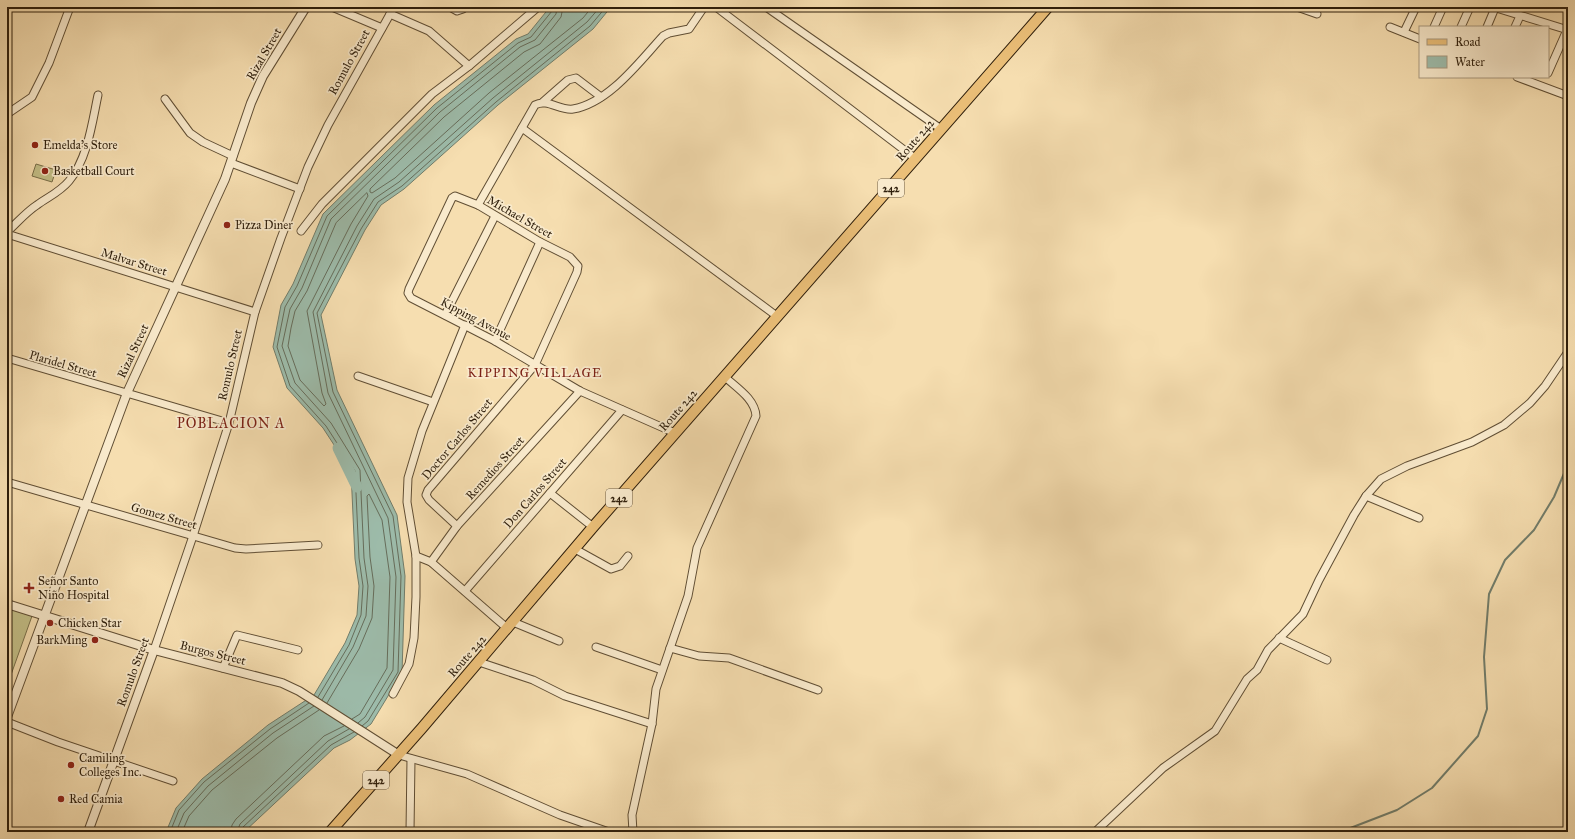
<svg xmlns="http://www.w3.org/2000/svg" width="1575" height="839" font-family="'IM FELL Great Primer',serif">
	<rect width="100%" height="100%" fill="#f6deb0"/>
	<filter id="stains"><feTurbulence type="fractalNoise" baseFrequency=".005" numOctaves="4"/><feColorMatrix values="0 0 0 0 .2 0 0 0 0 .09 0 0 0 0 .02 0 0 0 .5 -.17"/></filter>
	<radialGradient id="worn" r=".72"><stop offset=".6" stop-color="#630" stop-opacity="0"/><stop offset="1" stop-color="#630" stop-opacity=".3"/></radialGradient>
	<g fill="#c3bf87" stroke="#786e49">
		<path d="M36,164L56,170L52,182L32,176Z"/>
		<path d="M7,608L32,616L7,686Z"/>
	</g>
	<path fill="#9dbcab" stroke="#717d6b" d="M550,7H611L593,29L498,105L404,189L381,205L365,230L321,315L337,390L397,515L405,576L402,673L371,724L350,740L334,748L244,832H166L176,808L202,779L268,725L314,695L345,643L357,615L359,586L355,559L351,471L323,428L287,388L273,347L281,305L293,284L323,214L434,105L516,39L528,34Z"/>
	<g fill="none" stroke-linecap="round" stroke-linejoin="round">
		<g stroke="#666d5b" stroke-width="1">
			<path d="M563,7L561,17L540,44L524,52L444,117L370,189V192L372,193L395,178L489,93L583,18L592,7"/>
			<path d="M367,193L368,196L351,224L307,311L322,393L326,404L324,406L300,380L288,346L291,328L295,311L307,291L336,223Z"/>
			<path d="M318,697L349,645L361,615L363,586L359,558L355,471L326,426L290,386L277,347L285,307L297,286L327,216L437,108L518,43L531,37L552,11V7"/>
			<path d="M322,700L353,647L366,616L368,586L364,558L360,470L331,423L295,383L282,346L290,309L302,288L331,219L440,112L520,47L535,40L556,14L557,7"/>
			<path d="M327,703L359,649L372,618L374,586L370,557L367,496L369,494L382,520L390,577L387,668L360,714L352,719"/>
			<path d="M358,723L365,717L393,670L396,577L388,518L328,393L313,312L357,226L374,199L399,182L493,98L587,22L600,7"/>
			<path d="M362,726L368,721L398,672L401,576L393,516L333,392L317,313L361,229L378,202L402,186L496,102L590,26L606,7"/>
			<path d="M170,832L179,810L204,782L270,729L309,703"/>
			<path d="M176,832L184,813L208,786L273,733L314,706"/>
			<path d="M182,832L189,816L212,790L277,738L319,710"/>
			<path d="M231,832L232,825L236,819L324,736L344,726"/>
			<path d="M237,832L240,824L328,741L349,729"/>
			<path d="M242,832L243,827L331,745L354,732"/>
		</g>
		<path stroke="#717d6b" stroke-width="2" d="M1340,832L1397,810L1432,788L1478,736L1487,709L1484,657L1489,594L1505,560L1534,530L1554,497L1568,464"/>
		<path stroke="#9dbcab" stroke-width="11" d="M338,448L357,487"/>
		<defs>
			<g id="minor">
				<path d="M332,7L382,28"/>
				<path d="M450,7L457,11L463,9"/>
				<path d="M716,7L916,159"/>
				<path d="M766,7L941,129"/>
				<path d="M1297,7L1317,14"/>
				<path d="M1493,7L1568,30"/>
				<path d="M390,14L429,31L469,66"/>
				<path d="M1390,27L1420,39"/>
				<path d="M1434,27L1443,7"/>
				<path d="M1461,27L1470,7"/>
				<path d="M1487,27L1495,8"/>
				<path d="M1515,27L1520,16"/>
				<path d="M1404,32L1416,7"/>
				<path d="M1548,73L1567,30"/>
				<path d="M1517,77L1568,96"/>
				<path d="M165,99L190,133L203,142L233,156"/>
				<path d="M543,102L568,80L576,78L601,97"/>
				<path d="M7,114L32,97L49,63L70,7"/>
				<path d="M522,128L778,317"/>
				<path d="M231,163L300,189"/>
				<path d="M478,205L535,105C547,98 560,111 573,109C609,103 640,61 663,36L669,33L689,29L704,7"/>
				<path d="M301,231L322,204L432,94L469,66L538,7"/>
				<path d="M7,232C17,223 26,212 37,205C48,197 60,192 69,181C88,158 92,123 98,95"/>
				<path d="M7,234L255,312"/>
				<path d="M445,315L495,216"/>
				<path d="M495,341L540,242"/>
				<path d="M7,358L229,423"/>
				<path d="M358,376L433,402"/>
				<path d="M7,482L235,548L246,549L318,545"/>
				<path d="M550,493L593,527"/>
				<path d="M1366,496L1419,518"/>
				<path d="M457,526L429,500L426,495L428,490L535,365L577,272L578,266L570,257L540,242L478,205L455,196L452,198L409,289L408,293L411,298L495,341L580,391L675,433"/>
				<path d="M575,549L611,569L620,566L628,556"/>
				<path d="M416,556L431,562L508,629"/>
				<path d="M431,562L457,526L580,391"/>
				<path d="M465,591L622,410"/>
				<path d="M513,622L559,641"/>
				<path d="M1279,638L1327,660"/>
				<path d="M596,647L662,670"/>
				<path d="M670,648L699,656L729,658L818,690"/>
				<path d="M154,650L193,536L229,423L255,312L281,238L308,167L328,125L394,7"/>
				<path d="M479,662L533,680L565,696L652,724"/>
				<path d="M223,668L237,635L298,650"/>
				<path d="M393,694L409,664L414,638L416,597V556L407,502L408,478L422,431L465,325"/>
				<path d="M7,722L58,742L173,781"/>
				<path d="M399,755L467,774L560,815L609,832"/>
				<path d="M410,832L411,759"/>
				<path d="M633,832L632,815L652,724L656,689L688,596L697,548L756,416C755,399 737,388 725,377"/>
				<path d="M1095,832L1163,768L1215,731L1247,679L1257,670L1268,650L1303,614L1319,580L1354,515L1366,496L1381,479L1407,466L1472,442L1504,425L1530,403L1545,386L1568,352"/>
			</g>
			<g id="tertiary">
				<path d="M7,604L154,650L282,683L299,691L399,755"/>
				<path d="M7,717L127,393L225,179L251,103L263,76L306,7"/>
				<path d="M88,832L154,650"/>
			</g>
			<path id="primary" d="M330,832L422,728L593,527L1048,7"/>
		</defs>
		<use href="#minor" stroke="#604e34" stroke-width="9"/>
		<use href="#tertiary" stroke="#604e34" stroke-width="10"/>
		<use href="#primary" stroke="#2e1e0b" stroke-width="12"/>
		<use href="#minor" stroke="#f9eacc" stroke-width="7"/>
		<use href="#tertiary" stroke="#f9eacc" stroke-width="8"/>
		<use href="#primary" stroke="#ebbf78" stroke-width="10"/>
	</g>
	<g fill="#8f2418" stroke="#f9eacc" stroke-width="1.5">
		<circle cx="35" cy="145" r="4"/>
		<circle cx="45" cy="171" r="4"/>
		<circle cx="227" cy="225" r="4"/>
		<path d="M27 582h4v4h4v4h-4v4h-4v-4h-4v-4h4z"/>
		<circle cx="50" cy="623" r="4"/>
		<circle cx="95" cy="640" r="4"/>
		<circle cx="71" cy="765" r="4"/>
		<circle cx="61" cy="799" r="4"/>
	</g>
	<g text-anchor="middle" stroke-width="3.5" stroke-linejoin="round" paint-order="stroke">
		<g fill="#f9eacc" stroke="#6b5b45" stroke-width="1">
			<rect x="878" y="179" width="26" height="18" rx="3"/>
			<rect x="606" y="489" width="26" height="18" rx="3"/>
			<rect x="363" y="771" width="26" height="18" rx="3"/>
		</g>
		<g font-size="11" font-weight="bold" fill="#2e1e0b">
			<text x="891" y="192">242</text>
			<text x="619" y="502">242</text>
			<text x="376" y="784">242</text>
		</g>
		<g font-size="12" fill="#2e1e0b" stroke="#f9eacc">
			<text transform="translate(264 54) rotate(-60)" y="4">Rizal Street</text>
			<text transform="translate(349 62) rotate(-61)" y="4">Romulo Street</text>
			<text transform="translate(915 140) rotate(-49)" y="4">Route 242</text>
			<text transform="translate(520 217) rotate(30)" y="4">Michael Street</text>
			<text transform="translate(134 262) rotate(17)" y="4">Malvar Street</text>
			<text transform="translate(476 319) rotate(28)" y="4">Kipping Avenue</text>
			<text transform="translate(133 351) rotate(-65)" y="4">Rizal Street</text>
			<text transform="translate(63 364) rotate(16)" y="4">Plaridel Street</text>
			<text transform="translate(230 365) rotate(-77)" y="4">Romulo Street</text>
			<text transform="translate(678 410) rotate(-49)" y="4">Route 242</text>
			<text transform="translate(457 439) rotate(-50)" y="4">Doctor Carlos Street</text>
			<text transform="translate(495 468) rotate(-48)" y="4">Remedios Street</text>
			<text transform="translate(535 493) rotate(-49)" y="4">Don Carlos Street</text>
			<text transform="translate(164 516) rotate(16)" y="4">Gomez Street</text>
			<text transform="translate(213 653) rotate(14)" y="4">Burgos Street</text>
			<text transform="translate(467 656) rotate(-49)" y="4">Route 242</text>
			<text transform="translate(133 672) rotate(-70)" y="4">Romulo Street</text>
		</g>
		<g font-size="12" fill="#2e1e0b" stroke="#f9eacc" text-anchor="start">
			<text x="43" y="149">Emelda's Store</text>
			<text x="53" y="175">Basketball Court</text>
			<text x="235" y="229">Pizza Diner</text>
			<text x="38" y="585">Señor Santo<tspan x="38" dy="14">Niño Hospital</tspan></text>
			<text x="58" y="627">Chicken Star</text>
			<text x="87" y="644" text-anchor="end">BarkMing</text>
			<text x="79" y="762">Camiling<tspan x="79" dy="14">Colleges Inc.</tspan></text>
			<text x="69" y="803">Red Camia</text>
		</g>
		<g font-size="13" letter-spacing="1" fill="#7a1f14" stroke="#f9eacc">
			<text x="535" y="377">KIPPING VILLAGE</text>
		</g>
		<g font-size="14" letter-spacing="1" fill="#7a1f14" stroke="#f9eacc">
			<text x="231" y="428">POBLACION A</text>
		</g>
	</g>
	<rect width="1575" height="839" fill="none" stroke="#f6deb0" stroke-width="24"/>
	<rect x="8" y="8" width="1559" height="823" fill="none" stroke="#2e1e0b" stroke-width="2"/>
	<rect x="12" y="12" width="1551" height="815" fill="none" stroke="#2e1e0b"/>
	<rect x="1419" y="26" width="130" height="52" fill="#f9eacc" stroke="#a8987f"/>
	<rect x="1427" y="39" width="20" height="6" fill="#ebbf78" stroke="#a8987f"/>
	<text x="1455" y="46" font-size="12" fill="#2e1e0b">Road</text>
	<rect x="1427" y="56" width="20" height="12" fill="#9dbcab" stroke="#a8987f"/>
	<text x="1455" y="66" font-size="12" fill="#2e1e0b">Water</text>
	<rect width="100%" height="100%" filter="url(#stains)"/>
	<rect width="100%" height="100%" fill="url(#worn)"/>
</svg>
